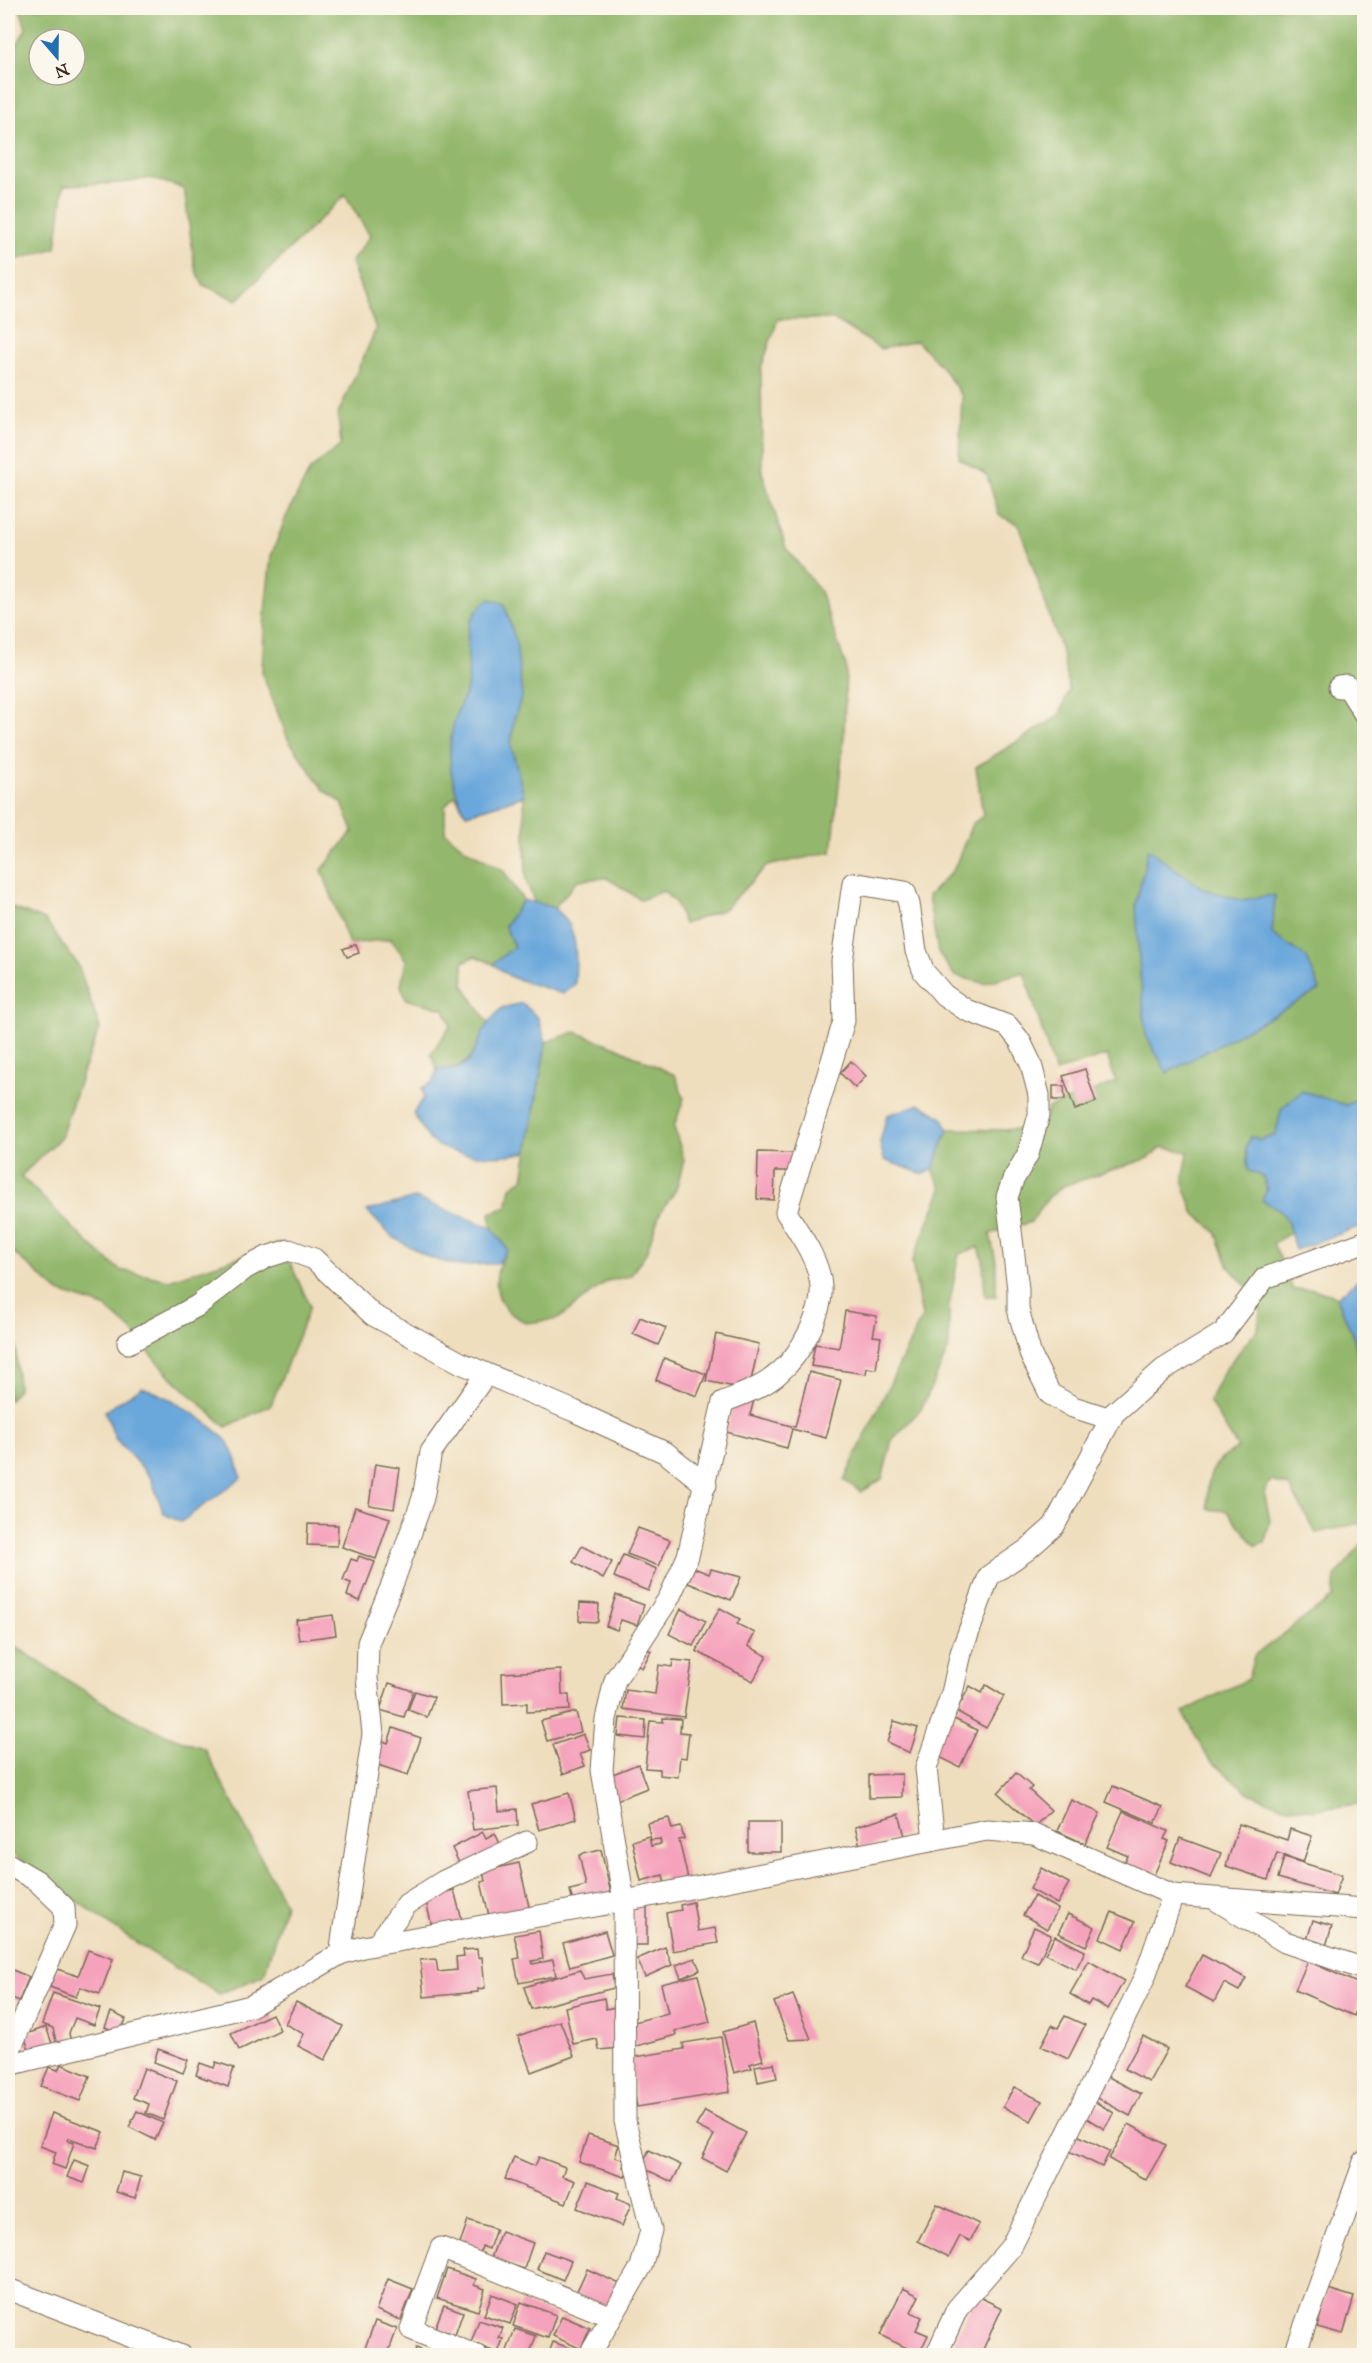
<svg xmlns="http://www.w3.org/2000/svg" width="1372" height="2363" font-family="'IM FELL Great Primer',serif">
	<rect width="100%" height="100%" fill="#fbf7ec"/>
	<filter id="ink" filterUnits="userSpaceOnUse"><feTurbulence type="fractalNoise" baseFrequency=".0167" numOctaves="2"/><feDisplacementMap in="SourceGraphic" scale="12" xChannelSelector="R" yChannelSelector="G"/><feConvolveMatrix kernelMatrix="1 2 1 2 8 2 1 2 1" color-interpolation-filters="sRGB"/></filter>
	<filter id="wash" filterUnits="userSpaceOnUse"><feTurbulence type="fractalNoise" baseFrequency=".008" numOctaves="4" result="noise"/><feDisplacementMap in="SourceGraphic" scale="24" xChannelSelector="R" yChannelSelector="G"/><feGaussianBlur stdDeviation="1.35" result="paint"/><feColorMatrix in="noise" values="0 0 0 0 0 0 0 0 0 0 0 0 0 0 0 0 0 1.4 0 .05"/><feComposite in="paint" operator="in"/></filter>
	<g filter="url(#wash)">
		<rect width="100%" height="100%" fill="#efdebe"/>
		<g fill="#93b76c" stroke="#677045" stroke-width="1.5" fill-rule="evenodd">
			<path d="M20,8H1364V1190L1273,1243L1293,1290L1314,1289L1337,1297L1355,1341L1364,1395V1532L1360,1523L1316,1533L1289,1486L1271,1481L1264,1492L1270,1520L1265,1543L1256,1546L1227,1511L1208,1509C1205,1478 1211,1462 1238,1448L1209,1401L1225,1369L1258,1329L1261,1302L1229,1267L1216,1232L1194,1213L1183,1183L1188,1152L1162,1147L1149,1158L1063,1186L1048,1198L1031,1222L990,1234L996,1261V1296H985L983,1260L979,1247L959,1254L949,1306V1348L921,1409L892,1440L882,1479L861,1492L844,1480L922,1317L912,1262L942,1189L933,1170L948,1129L1005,1130L1042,1127L1048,1108L1116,1082L1107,1055L1055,1072L1024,972L984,983L955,976L938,952L928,896L954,869L972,824L983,816L976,767L1059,716L1069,690L1062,653L1019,525L999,515L987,475L959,458L962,396L942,367L917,341L881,349L833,319H778L761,368L762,472L786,548L820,591L846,666L844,736L832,852L767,866L724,909L684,924L675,902L663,891L641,900L607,878L578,880L554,908L535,904L526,880L524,796L466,814L455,795L445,806V832L467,850L503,870L523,900L505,926L514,947L493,964L475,956L463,962L464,986L488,1023C473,1053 474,1068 437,1070L431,1053L451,1025L444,1009L406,999L401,986L406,960L391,939L349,944L322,870L353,831L342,803L323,789L288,739L262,673L265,611L271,556L286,517L310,470L341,445L338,414L376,329L351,262L370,236L345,195L237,300L203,285L195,268L184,188L150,178L122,183L64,185L56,248L8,262V60L26,29ZM39,39H75V75H39Z"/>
			<path d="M8,906L45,920L78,965L100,1028L83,1070L61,1137L21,1176L89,1244L120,1270L169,1280L281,1243L310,1306L271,1405L226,1427L166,1372L131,1330L105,1307L59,1292L8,1248Z"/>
			<path d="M575,1032L616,1047L675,1075L684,1098L674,1127L684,1160L676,1190L660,1213L646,1253L630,1276L607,1281L558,1319L526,1323C520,1319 510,1314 506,1309C491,1290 495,1267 508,1250L492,1228L490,1213L507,1207L511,1187L523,1179L546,1042Z"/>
			<path d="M8,1328L15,1330L18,1389L8,1401Z"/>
			<path d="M1364,1541V1803L1313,1810L1283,1806L1249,1793L1208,1758L1183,1712L1248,1679L1254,1656L1333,1597L1335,1577Z"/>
			<path d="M8,1638L10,1643C72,1683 133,1727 204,1748L285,1904L264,1975L220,1994C145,1952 77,1902 8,1851Z"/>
		</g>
		<g fill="#6aa7db" stroke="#52687c" stroke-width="1.5">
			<path d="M489,599L504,604L516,642L522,696L514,720L511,745L524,796L466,814C448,781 445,748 457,712C460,704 465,696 467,687C474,650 454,626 489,599Z"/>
			<path d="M1148,849L1204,889L1240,900L1275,895L1272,934L1307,958L1320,990L1167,1073L1146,1036L1140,973L1136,905Z"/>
			<path d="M523,900C532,903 547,904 555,909C580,926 576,959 575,984L563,994L511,977L493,964L514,947L505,926Z"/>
			<path d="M522,1003L538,1018L546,1042L527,1152C502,1158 451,1158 431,1141C424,1134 419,1122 413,1113L424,1098L422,1088L433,1082L437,1070L457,1069L469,1061L488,1023L502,1008Z"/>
			<path d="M1302,1091L1346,1105L1364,1095V1225L1295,1250C1288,1224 1290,1211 1262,1201L1267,1189L1263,1177L1248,1170L1246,1148L1251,1136L1260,1140L1275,1135L1282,1108Z"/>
			<path d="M920,1104L943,1118L948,1129L933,1170L923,1174L884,1160L880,1142L887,1115Z"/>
			<path d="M415,1198L492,1228L508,1250L498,1263L460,1266L430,1258L391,1236L367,1211Z"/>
			<path d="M1364,1278V1395L1355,1341L1337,1297L1357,1281Z"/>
			<path d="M142,1387C169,1396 205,1419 225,1439C235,1450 238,1464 241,1478L181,1522L164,1514L151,1478L115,1438L105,1411Z"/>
		</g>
		<g id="blocks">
			<g fill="#f5a2bc">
				<path d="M356,944L359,953L347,957L343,949Z"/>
				<path d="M851,1061L866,1076L855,1088L840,1073Z"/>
				<path d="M1085,1069L1096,1102L1075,1110L1063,1076Z"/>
				<path d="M1053,1086H1064L1065,1100H1053Z"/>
				<path d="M758,1152L793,1153L792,1171H775L774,1200L757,1199Z"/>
				<path d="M845,1311L877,1316L873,1336L881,1337L876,1369L867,1368L866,1374L811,1366L815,1344L839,1348Z"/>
				<path d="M640,1317L666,1328L658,1345L633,1334Z"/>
				<path d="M716,1334L759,1344L749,1390L706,1381Z"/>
				<path d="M664,1358L706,1374L697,1396L656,1380Z"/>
				<path d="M809,1372L841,1380L826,1438L792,1429L787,1448L726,1432L734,1401L755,1396L750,1415L795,1427Z"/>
				<path d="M375,1464L400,1468L394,1509L369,1505Z"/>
				<path d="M355,1507L390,1518L376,1559L342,1547Z"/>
				<path d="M308,1524L338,1525L337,1546L307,1545Z"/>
				<path d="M638,1528L670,1540L659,1566L627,1554Z"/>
				<path d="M582,1546L612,1562L603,1579L573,1562Z"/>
				<path d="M623,1555L657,1569L648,1591L614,1577Z"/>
				<path d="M359,1556L375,1562L360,1601L347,1596L351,1583L343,1580L351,1559L357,1561Z"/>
				<path d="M694,1568L709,1574L711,1569L741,1577L731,1600L688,1583Z"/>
				<path d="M616,1595L644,1605L637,1625L621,1620L617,1630L606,1626Z"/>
				<path d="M580,1603L599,1604L598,1622L579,1621Z"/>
				<path d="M720,1608L740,1619L737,1624L755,1633L748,1646L767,1656L753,1681L696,1651Z"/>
				<path d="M681,1609L706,1621L693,1646L669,1634Z"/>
				<path d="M333,1615L336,1635L299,1640L296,1620Z"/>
				<path d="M640,1645L651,1651L642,1668L631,1662Z"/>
				<path d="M673,1660L692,1662L684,1717L623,1709L626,1690L655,1694L659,1665L672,1667Z"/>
				<path d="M561,1670L562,1695H569L570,1710L527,1712V1703L503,1704L502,1673Z"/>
				<path d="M389,1683L413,1691L404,1717L380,1710Z"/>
				<path d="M986,1685L1004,1696L986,1728L956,1711L970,1686L982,1693Z"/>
				<path d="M415,1691L434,1697L427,1717L408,1710Z"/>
				<path d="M576,1712L581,1732L547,1741L541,1721Z"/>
				<path d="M950,1717L977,1730L960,1767L933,1754Z"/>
				<path d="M620,1718L646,1720L645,1739L618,1736Z"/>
				<path d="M663,1718L681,1719L680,1732L689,1733L686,1758L680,1757L678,1777L660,1775V1769L645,1768L650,1721L663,1722Z"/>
				<path d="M894,1721L918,1728L910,1753L887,1742Z"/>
				<path d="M393,1728L421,1738L408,1775L369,1762L378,1739L388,1743Z"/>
				<path d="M584,1734L590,1750L580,1754L585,1766L563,1774L553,1745Z"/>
				<path d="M638,1764L647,1788L617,1800L608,1776Z"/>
				<path d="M1016,1773L1032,1787L1029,1790L1051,1810L1035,1826L998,1793Z"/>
				<path d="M902,1774V1797L869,1798V1775Z"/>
				<path d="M1113,1786L1163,1807L1155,1823L1106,1802Z"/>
				<path d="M497,1788L499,1811L517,1809L518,1825L473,1830L468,1791Z"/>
				<path d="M569,1793L576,1819L539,1830L531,1804Z"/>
				<path d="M1071,1800L1100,1813L1085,1844L1057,1831Z"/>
				<path d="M1123,1811L1168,1831L1164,1839L1169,1841L1153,1877L1124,1864L1128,1856L1107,1847Z"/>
				<path d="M899,1814L905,1836L861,1849L855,1827Z"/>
				<path d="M669,1818L672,1829L681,1827L684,1839L679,1840L688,1879L665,1884L663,1875L641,1881L632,1841L649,1836L651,1846L661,1844L660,1839L651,1840L647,1823Z"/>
				<rect x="748" y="1822" width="33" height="30"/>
				<path d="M1239,1824L1287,1840L1290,1829L1312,1836L1303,1862L1277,1853L1268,1880L1226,1866Z"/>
				<path d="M483,1832L486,1838L495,1833L501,1846L461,1867L452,1848Z"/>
				<path d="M1180,1838L1221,1853L1211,1878L1171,1862Z"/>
				<path d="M601,1850L612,1898L574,1907L570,1890L586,1886L579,1855Z"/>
				<path d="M1284,1857L1342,1875L1335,1895L1278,1878Z"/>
				<path d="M519,1863L530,1911L490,1920L481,1882L485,1881L483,1871Z"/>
				<path d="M1041,1868L1069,1883L1057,1904L1030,1889Z"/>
				<path d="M454,1890L463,1924L433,1931L425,1897Z"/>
				<path d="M1034,1896L1058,1909L1047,1929L1023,1915Z"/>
				<path d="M693,1902L698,1931L715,1928L718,1943L673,1951L666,1913L681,1910L680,1905Z"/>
				<rect x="629" y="1906" width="18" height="39"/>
				<path d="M1112,1912L1135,1922L1123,1949L1100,1938Z"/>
				<path d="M1068,1914L1095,1927L1086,1946L1058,1933Z"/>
				<path d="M1313,1920L1332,1926L1326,1946L1307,1940Z"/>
				<path d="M1034,1927L1051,1935L1038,1963L1021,1956Z"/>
				<path d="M539,1931L543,1959L532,1961L533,1964L553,1960L556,1976L519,1983L514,1959L520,1958L514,1935Z"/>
				<path d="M605,1931L612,1955L570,1967L563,1943Z"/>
				<path d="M1055,1936L1085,1951L1076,1969L1045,1954Z"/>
				<path d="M665,1947L672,1965L645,1977L637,1959Z"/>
				<path d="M477,1949L478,1958L482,1957L485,1988L478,1989V1992L424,1997L420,1960L436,1959L438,1972L457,1970L456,1957L464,1956L463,1950Z"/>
				<path d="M88,1950L113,1959L100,1994L80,1987L76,1997L50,1987L57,1969L78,1976Z"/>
				<path d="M1202,1955L1246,1978L1239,1991L1224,1983L1214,2002L1185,1987Z"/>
				<path d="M695,1958L700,1970L681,1978L676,1965Z"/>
				<path d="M1089,1961L1124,1981L1108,2009L1091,2000L1088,2005L1070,1994Z"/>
				<path d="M1308,1961L1364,1986L1354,2016L1295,1990Z"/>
				<path d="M8,1968L29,1977L19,2001L8,1996Z"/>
				<path d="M580,1970L584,1979L612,1974L614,1988L531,2009L524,1987Z"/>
				<path d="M698,1975L710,2022L675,2031L676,2035L633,2047L627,2024L668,2013L661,1984Z"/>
				<path d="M53,1993L100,2009L94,2025L75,2018L69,2033L71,2043L57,2046L53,2028L42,2024Z"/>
				<path d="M793,1995L811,2039L789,2040L774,2002Z"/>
				<path d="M604,1998L606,2009L615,2007L620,2048L599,2050L597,2039L573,2044L565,2007Z"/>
				<path d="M296,2002L343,2026L325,2060L298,2046L304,2034L285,2024Z"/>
				<path d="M111,2012L126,2019L120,2033L105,2027Z"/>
				<path d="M272,2014L280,2030L239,2050L231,2033Z"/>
				<path d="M1065,2016L1085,2025L1068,2059L1041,2046L1052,2025L1058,2028Z"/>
				<path d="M560,2021L574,2056L531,2072L518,2036Z"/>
				<path d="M753,2023L763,2060L750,2064L752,2068L734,2073L723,2032Z"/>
				<path d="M46,2027L54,2049L31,2057L24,2035Z"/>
				<path d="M1143,2036L1167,2049L1149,2082L1125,2069Z"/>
				<path d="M721,2037L730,2092L637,2107L629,2058L684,2049L683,2043Z"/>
				<path d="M158,2049L188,2060L183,2073L154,2062Z"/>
				<path d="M216,2062L234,2068L228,2087L196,2075L200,2063L214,2068Z"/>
				<path d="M774,2063L777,2078L758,2082L755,2066Z"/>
				<path d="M61,2064L90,2076L80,2101L41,2086L49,2067L58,2070Z"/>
				<path d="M144,2068L177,2081L163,2120L146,2113L149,2104L133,2098Z"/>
				<path d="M1103,2074L1141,2094L1130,2116L1092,2095Z"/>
				<path d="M1014,2087L1042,2101L1031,2121L1003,2107Z"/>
				<path d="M1089,2098L1114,2113L1104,2129L1080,2114Z"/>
				<path d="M137,2111L163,2123L155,2140L129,2127Z"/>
				<path d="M705,2111L746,2133L726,2171L702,2158L714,2135L696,2126Z"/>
				<path d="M52,2113L104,2132L97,2148L69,2138L68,2141L74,2143L65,2169L52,2164L56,2152L40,2146Z"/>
				<path d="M1129,2124L1166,2145L1146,2180L1109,2159Z"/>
				<path d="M1073,2133L1110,2151L1102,2167L1065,2149Z"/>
				<path d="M588,2135L619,2145L615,2157L625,2160L623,2167L628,2169L625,2177L579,2162Z"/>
				<path d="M649,2150L681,2165L672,2182L641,2167Z"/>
				<path d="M514,2157L535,2166L539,2157L565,2167L562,2176L575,2181L566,2203L505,2179Z"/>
				<path d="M74,2160L90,2166L84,2183L67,2177Z"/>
				<path d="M122,2172L141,2177L135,2198L116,2192Z"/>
				<path d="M588,2181L619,2193L617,2198L631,2204L622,2226L577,2208Z"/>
				<path d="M937,2204L979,2224L970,2241L960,2236L949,2257L918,2241Z"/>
				<path d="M468,2220L496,2229L489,2249L482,2246L480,2254L459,2247Z"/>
				<path d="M501,2231L533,2243L524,2269L491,2258Z"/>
				<path d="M544,2251L571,2261L563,2280L537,2269Z"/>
				<path d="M447,2269L476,2279L474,2285L485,2289L478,2311L437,2298Z"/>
				<path d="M587,2269L620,2284L609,2308L576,2293Z"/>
				<path d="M388,2279L413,2289L401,2320L376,2310Z"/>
				<path d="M903,2288L919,2296L911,2312L922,2317L916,2330L928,2335L919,2354L880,2335Z"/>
				<path d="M1328,2289L1354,2297L1343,2334L1317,2327Z"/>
				<path d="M492,2294L518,2304L510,2324L484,2315Z"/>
				<path d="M975,2295L1002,2308L980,2356H962L950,2350Z"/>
				<path d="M521,2302L556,2315L548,2338L513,2326Z"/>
				<path d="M444,2305L463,2312L455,2335L435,2328Z"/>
				<path d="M562,2316L590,2328L581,2349L553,2336Z"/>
				<path d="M479,2320L503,2328L499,2338L503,2339L498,2353L471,2343Z"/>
				<path d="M375,2321L397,2329L387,2356H362Z"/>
				<path d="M515,2329L536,2336L529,2356H505Z"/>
				<path d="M553,2342L578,2351L576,2356H548Z"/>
				<path d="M416,2348L435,2355V2356H413Z"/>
			</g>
		</g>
	</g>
	<g filter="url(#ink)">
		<use href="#blocks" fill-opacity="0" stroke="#7a6956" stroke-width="1.5"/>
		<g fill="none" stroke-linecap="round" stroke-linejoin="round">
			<defs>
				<g id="minor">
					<path d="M1339,687L1347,686L1364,713"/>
					<path d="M128,1343L197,1306L246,1268L267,1257L289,1250L314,1259L373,1315L461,1363L574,1411L666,1453L706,1485"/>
					<path d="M934,1840L926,1768L952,1693L961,1653L989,1576L1027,1550L1054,1526L1114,1413L1164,1369L1223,1333L1265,1278L1364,1242"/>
					<path d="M8,1864L37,1881L64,1907L65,1925L8,2054"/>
					<path d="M1216,1900L1285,1942L1364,1969"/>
					<path d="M378,1943L407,1904L444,1881L527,1842"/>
					<path d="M340,1954L373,1734L367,1678L368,1643L394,1580L423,1498L431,1452L486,1374"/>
					<path d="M8,2065L251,2006L340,1954L363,1947L624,1901L987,1830L1034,1834L1173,1895L1364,1909"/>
					<path d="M8,2289L181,2356"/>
					<path d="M477,2356L411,2329L441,2248L610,2316"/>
					<path d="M589,2356L641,2267L651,2230L625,2121L624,1901L602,1770L606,1719L615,1680L669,1598L688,1556L723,1402C743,1394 764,1387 780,1372C800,1355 823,1313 821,1287C820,1261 799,1233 786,1212L844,1021L842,961L853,883L905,892L909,904L916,951L924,972L944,995L966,1010L1008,1026L1020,1041L1031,1064L1039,1095V1115L1028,1154L1013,1180L1007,1197L1018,1289V1309L1031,1356L1050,1394L1073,1407L1111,1419"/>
					<path d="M936,2356L957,2309L1011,2247L1144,1979L1173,1895"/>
					<path d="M1294,2356L1364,2162"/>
				</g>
			</defs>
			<use href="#minor" stroke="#7a6956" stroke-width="23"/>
			<use href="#minor" stroke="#fff" stroke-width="21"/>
		</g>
	</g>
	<rect width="1372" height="2363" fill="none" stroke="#fbf7ec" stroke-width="30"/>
	<g transform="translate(57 57) rotate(160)"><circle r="28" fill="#fbf7ec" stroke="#aea59a" stroke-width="1.5"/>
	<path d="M0-4.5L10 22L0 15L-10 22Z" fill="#1f6fb2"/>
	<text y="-9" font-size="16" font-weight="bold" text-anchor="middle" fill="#3b2a1e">N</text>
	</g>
</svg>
